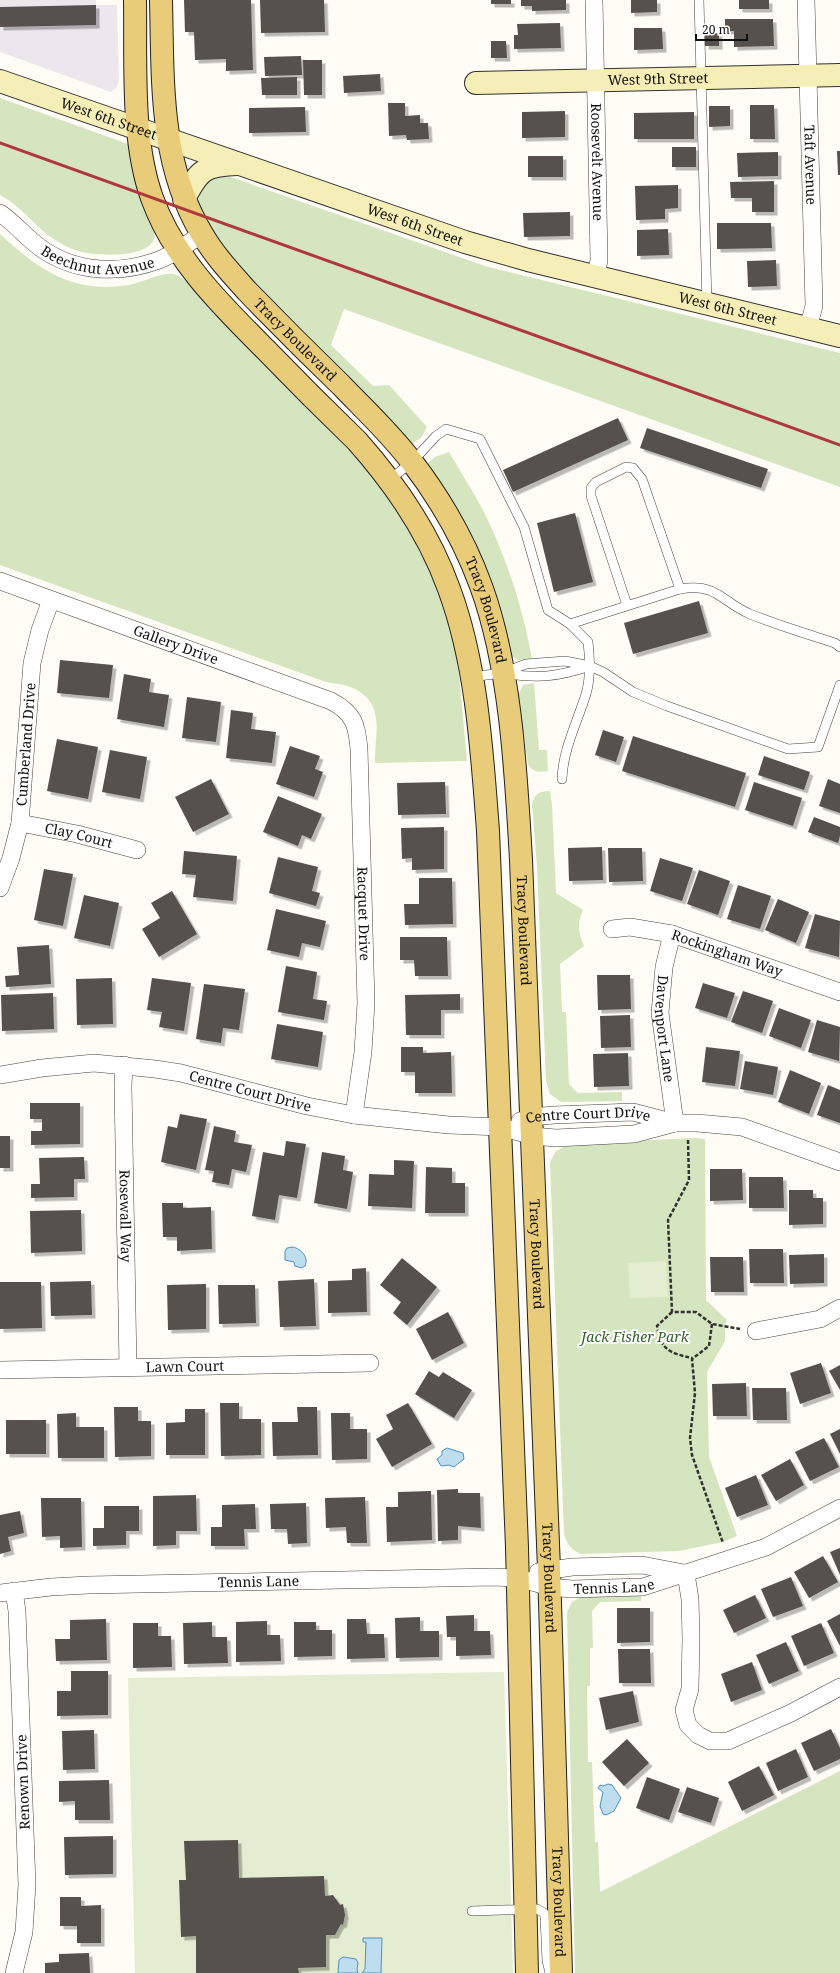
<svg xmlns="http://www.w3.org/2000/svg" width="840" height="1973" font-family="'Noto Serif',serif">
	<defs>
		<filter id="shadow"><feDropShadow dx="3.5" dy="3.5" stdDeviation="0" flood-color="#0004"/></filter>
	</defs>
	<rect width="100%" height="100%" fill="#fefcf4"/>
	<path fill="#ece6ed" d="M0,0H96V5H117L119,80L117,87L111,92L0,52Z"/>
	<g fill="#d4e5c0">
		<path d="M0,98L128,144C132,164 136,184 143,203C147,212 155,224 155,234C155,259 98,256 82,252C70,249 59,243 49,236C33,223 19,205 0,195Z"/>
		<path d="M225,175L485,266L840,353V487L344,309L331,345L373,386L389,385L427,427L421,438L411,444C378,410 345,376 312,342C284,314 204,240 199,202C197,185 211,177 225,175Z"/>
		<path d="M0,234C39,270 73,294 129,285C141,283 161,272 173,274C188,277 196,295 206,305L357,457L387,494L404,521L425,561L445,611L455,650L459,675L467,761L375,763C374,735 387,704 353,688C345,684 335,684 326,682L0,565Z"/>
		<path d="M449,452C461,473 475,494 486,516C508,562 523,609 532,659L518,660L510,655C494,579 471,528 427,464L435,457Z"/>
		<path d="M534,683L539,750H547L548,771C540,772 532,773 528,764L518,696L523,685Z"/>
		<path d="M550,791L552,805L556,893L583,910C577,923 578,933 584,946L560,964L562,1012H566L569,1084L578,1093L622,1092V1101L561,1102L550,1094L546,1081L537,866L532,804C534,794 540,791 550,791Z"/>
		<path d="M695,1138L705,1139L706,1300L727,1320L725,1327V1341L707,1372L709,1457L737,1536L723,1542L679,1551L581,1554C571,1550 566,1543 564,1533L550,1162L556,1151L570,1144Z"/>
		<path d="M641,1594V1601L600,1602L592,1611L593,1648H590V1686H587L588,1762H592L595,1842H598L600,1892L840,1771V1973H575L567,1612L572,1602L581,1597Z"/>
	</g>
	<g fill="#e4edd1">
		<path d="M666,1261L668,1297L630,1298L628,1263Z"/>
		<path d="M504,1672L513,1973H135L128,1678Z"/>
	</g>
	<g fill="#bedef0" stroke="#4d92be">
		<path d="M293,1247C301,1249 309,1257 305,1266L301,1268L295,1266L294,1262L285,1260V1251L287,1248Z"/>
		<path d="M447,1448L463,1453L464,1459L454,1467L449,1465L441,1466L437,1459L442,1455V1451Z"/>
		<path d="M608,1784L612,1785L621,1798L614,1811L606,1815L603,1814L600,1806L603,1792L598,1788L600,1785L603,1786Z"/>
		<path d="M363,1938H382L381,1973H362L365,1969L366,1942H363Z"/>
		<path d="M343,1957L356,1959L358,1963L357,1969L358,1973H338L339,1960Z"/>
	</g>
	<g fill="#57514d" filter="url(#shadow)">
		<path d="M184,0H251L253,70L226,71V59L195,60L194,32H185Z"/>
		<path d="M260,0H324L325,32L261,33Z"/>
		<rect x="491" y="0" width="20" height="4"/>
		<path d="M521,0H566V10L532,11V6H521Z"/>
		<path d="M631,0H657V12L631,13Z"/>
		<rect x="739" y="0" width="30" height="9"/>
		<path d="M96,5V25L0,27V7Z"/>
		<path d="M725,19H773L774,46L734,47V31H725Z"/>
		<path d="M560,23L561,48L514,49V35H518L517,24Z"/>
		<path d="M634,28H662L663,49L634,50Z"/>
		<path d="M719,33V46H705V34Z"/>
		<path d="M491,41H506L507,58H491Z"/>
		<path d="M301,56L302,75L265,76L264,57Z"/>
		<path d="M303,60H322V95H304Z"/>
		<path d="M380,74L381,91L344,93L343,76Z"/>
		<path d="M297,77V95H262L261,78Z"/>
		<path d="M388,103H405V116L420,115V123H428L429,139L407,140L406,135L389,136Z"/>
		<path d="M750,105H774L775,139H750Z"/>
		<path d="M709,106H730V126L709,127Z"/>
		<path d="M305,107L306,132L249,133V108Z"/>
		<path d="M565,111V137L522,138V112Z"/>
		<path d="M694,112V139H634V113Z"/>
		<rect x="672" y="147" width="24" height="20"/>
		<path d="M837,151H840V175H838Z"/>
		<path d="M778,152V176L738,177L737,153Z"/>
		<rect x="528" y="156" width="35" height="21"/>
		<path d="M774,181V212H752V198H731L730,182Z"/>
		<path d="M678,185V208L665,209V219L636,220L635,186Z"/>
		<path d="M570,212V236L524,237L523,213Z"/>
		<path d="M717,223H771L772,248L717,249Z"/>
		<path d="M668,229L669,255L637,256V230Z"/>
		<path d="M776,260L777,286L748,287L747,261Z"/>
		<path d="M618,418L628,440L513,492L503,470Z"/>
		<path d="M647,428L768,469L761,488L640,448Z"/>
		<path d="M575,513L593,582L554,592L537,523Z"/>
		<path d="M699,601L708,633L633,654L624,623Z"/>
		<path d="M60,660L113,665L109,698L57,693Z"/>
		<path d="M124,674L151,679L149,692L169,695L164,727L117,719Z"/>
		<path d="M187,697L221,702L216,742L182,738Z"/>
		<path d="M231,710L253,713L251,729L276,732L272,763L226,758Z"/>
		<path d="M603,730L624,737L616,762L595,755Z"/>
		<path d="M633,736L746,773L735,807L622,771Z"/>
		<path d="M57,739L98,747L88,799L47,791Z"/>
		<path d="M290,746L320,756L315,769L323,772L314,797L276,784Z"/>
		<path d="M110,750L147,757L140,799L102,792Z"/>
		<path d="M764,756L810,772L804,790L758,775Z"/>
		<path d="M211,779L229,814L193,832L175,797Z"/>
		<path d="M828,779L840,784V813L819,806Z"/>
		<path d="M445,782L446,814L398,815L397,783Z"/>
		<path d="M754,782L802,798L793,826L745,810Z"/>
		<path d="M278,796L322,814L311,839L302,835L298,846L263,832Z"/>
		<path d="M814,817L840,827V836L838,843L808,832Z"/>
		<path d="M444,827V869L412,870V858L402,859L401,828Z"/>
		<path d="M602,847L603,880L569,881L568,848Z"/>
		<path d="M608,848H642L643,881L609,882Z"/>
		<path d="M184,851L237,856L233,901L193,897L196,875L182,874Z"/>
		<path d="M278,857L318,867L312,891L320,893L316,906L269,893Z"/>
		<path d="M660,858L693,868L682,901L650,891Z"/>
		<path d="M44,869L73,874L63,926L34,920Z"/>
		<path d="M699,870L730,881L718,915L687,904Z"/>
		<path d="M419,878H452L453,924L405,925L404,904H419Z"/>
		<path d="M738,885L771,896L760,929L727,919Z"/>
		<path d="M172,891L197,934L159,957L142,929L160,918L151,903Z"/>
		<path d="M84,895L119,903L110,946L74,938Z"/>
		<path d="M778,899L809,912L796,943L765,930Z"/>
		<path d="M276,909L326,921L320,947L302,943L299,957L267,950Z"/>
		<path d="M815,914L840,921L839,957L805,948Z"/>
		<path d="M400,937H447L448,976H415L414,960H400Z"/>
		<path d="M49,945L51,984L6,987L5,976L19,975L17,947Z"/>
		<path d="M286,966L317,972L313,999L327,1001L324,1020L278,1012Z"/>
		<path d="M597,975H630L631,1009L598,1010Z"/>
		<path d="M112,978L113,1024L77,1025L76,979Z"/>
		<path d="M152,978L191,983L184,1031L159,1027L162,1012L147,1010Z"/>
		<path d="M703,983L735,993L727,1018L695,1008Z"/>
		<path d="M204,984L245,989L239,1030L223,1028L221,1043L196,1039Z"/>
		<path d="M743,991L773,1001L762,1033L731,1022Z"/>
		<path d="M53,993L54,1029L2,1031L1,995Z"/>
		<path d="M460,994V1010H441V1035H406L405,995Z"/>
		<path d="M779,1008L811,1020L801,1048L769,1036Z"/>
		<path d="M630,1015L631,1047L601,1048L600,1016Z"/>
		<path d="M817,1020L840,1027L839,1061L808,1052Z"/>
		<path d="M277,1024L323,1032L318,1067L271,1059Z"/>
		<path d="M401,1047H423V1053L451,1052L452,1093H415V1072H401Z"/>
		<path d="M706,1047L740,1051L735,1086L702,1082Z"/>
		<path d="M628,1053L629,1086L594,1087L593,1054Z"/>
		<path d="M745,1061L778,1067L773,1095L740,1089Z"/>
		<path d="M790,1070L821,1083L809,1114L778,1102Z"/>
		<path d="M828,1085L840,1090V1123L817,1115Z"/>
		<path d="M30,1103H80V1144L31,1145V1131H42V1119H30Z"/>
		<path d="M180,1114L207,1119L196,1170L161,1162L168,1126L177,1128Z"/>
		<path d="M214,1126L236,1131L234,1142L252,1145L246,1172L232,1169L229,1185L212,1182L214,1171L205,1170Z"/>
		<rect x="0" y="1136" width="10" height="32"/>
		<path d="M286,1141L306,1144L297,1198L279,1195L275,1220L252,1216L263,1152L284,1156Z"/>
		<path d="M322,1152L345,1156L343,1170L353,1172L347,1209L314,1203Z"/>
		<path d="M84,1157L85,1179H74V1197L31,1198V1184H40L39,1158Z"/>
		<path d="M394,1160L414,1161L412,1208L368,1206L369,1174L394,1175Z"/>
		<path d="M426,1167L452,1168V1183H465V1213H425Z"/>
		<path d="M710,1169H742L743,1200L710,1201Z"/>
		<path d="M749,1177H783L784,1208H749Z"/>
		<path d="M789,1190H813V1198H823V1224L789,1225Z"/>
		<path d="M162,1203H183V1208L211,1207L212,1249L177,1251V1237H163Z"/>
		<path d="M81,1210L82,1251L31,1253L30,1211Z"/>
		<path d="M749,1249H783L784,1283H750Z"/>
		<path d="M824,1254V1283L790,1284L789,1255Z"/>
		<path d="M710,1257H743L744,1292H711Z"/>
		<path d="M402,1258L437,1287L407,1325L393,1313L401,1302L380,1285Z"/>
		<path d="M366,1268L367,1312L328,1313V1281L352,1280V1269Z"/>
		<path d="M314,1279L316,1326L280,1327L278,1281Z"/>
		<path d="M91,1281L92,1315L51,1316L50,1282Z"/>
		<path d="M0,1282H41L42,1328L0,1329Z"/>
		<path d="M206,1284V1329L168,1330L167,1285Z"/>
		<path d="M218,1285H255L256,1323L219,1324Z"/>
		<path d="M448,1312L464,1343L432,1360L416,1329Z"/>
		<path d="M821,1363L831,1393L800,1404L790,1373Z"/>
		<path d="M840,1365V1390L829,1371Z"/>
		<path d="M429,1371L439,1377L443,1372L472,1390L454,1418L415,1394Z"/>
		<path d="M746,1383L747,1416H713L712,1384Z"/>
		<path d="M752,1388H786L787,1420H753Z"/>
		<path d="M220,1403H239V1419H261V1455L221,1456Z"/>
		<path d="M408,1403L432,1444L392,1467L376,1439L393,1429L386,1415Z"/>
		<path d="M114,1407H138V1421H151V1456L115,1457Z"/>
		<path d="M297,1407H317L318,1455L273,1456L272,1422H298Z"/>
		<path d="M185,1409H205V1455H166V1423L185,1422Z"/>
		<path d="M76,1413V1427H104V1458H58L57,1414Z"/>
		<path d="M331,1413H350V1429H367V1459L332,1460Z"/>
		<rect x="6" y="1420" width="40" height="34"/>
		<path d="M840,1429V1454L830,1434Z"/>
		<path d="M824,1438L839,1467L810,1481L795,1452Z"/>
		<path d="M790,1459L804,1485L776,1501L761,1475Z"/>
		<path d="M756,1475L768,1505L737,1517L725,1488Z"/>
		<path d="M458,1489V1493H480L481,1528L458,1526V1540L438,1541L437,1490Z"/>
		<path d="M431,1491L432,1540L387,1542L386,1507H398V1492Z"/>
		<path d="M196,1495L197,1531H176V1545L153,1546V1496Z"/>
		<path d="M365,1497L367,1543H347L346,1527L326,1528L325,1498Z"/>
		<path d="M41,1498H81L82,1547L60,1548V1536L42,1537Z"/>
		<path d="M306,1503L307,1543L288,1544L287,1529H271L270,1504Z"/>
		<path d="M255,1504L256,1529H244L245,1546H211V1527H222V1505Z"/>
		<path d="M104,1506H139V1531H126V1545L93,1546V1528H104Z"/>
		<path d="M20,1511L24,1533L8,1537L11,1551L0,1554V1515Z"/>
		<path d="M840,1548V1575L830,1552Z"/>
		<path d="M823,1556L838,1582L809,1598L794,1572Z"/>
		<path d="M791,1577L803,1606L773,1617L761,1589Z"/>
		<path d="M755,1595L766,1618L734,1633L723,1610Z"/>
		<path d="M617,1608H650V1642L617,1643Z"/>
		<path d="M840,1614V1646L827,1621Z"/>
		<path d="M474,1615V1631H490L491,1655L456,1656V1637H447L446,1616Z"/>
		<path d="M420,1617V1631H439V1657L396,1658L395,1618Z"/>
		<path d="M106,1619L107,1660L56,1661L55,1639H70V1620Z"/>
		<path d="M347,1619H366L367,1634H384L385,1658L347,1659Z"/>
		<path d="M267,1621V1635H280L281,1661L236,1662V1622Z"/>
		<path d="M212,1622V1637H227L228,1663L184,1664L183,1623Z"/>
		<path d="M294,1622H316V1630H332V1656L294,1657Z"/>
		<path d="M133,1623H158V1636H171L172,1667L133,1668Z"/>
		<path d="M821,1623L834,1653L804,1666L791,1636Z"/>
		<path d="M786,1642L799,1671L769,1684L756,1655Z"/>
		<path d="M618,1649H650L651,1683H619Z"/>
		<path d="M752,1662L762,1690L731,1702L721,1674Z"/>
		<path d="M71,1671H108V1715L57,1716V1691H71Z"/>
		<path d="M633,1691L639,1722L606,1730L599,1698Z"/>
		<path d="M831,1729L840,1748V1759L814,1771L801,1743Z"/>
		<path d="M94,1730L95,1769L63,1770L62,1731Z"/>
		<path d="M627,1739L649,1763L624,1786L602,1762Z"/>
		<path d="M796,1749L808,1777L778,1791L766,1763Z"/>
		<path d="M759,1766L774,1795L742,1811L728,1782Z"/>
		<path d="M647,1777L680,1789L669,1820L636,1808Z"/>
		<path d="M109,1780L110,1820H75V1801L59,1802V1781Z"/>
		<path d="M687,1787L719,1798L711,1823L678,1812Z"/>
		<path d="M113,1836V1874L65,1875L64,1837Z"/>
		<path d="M238,1840L239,1878L324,1876L325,1896L333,1895L340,1905L343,1904L345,1915L343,1925L341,1924L335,1935H326V1967L298,1968L299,1973H196V1936L181,1937L179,1880H186L184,1841Z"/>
		<path d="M60,1897H81V1906L101,1905V1943H77V1926H60Z"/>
		<path d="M89,1953L90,1973H45V1963L59,1962V1954Z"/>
	</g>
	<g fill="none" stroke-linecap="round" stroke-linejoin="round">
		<defs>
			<g id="lane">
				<path d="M699,0L707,304"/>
				<path d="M389,480L412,462L436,436L446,429L480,439L524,527L548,610L570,624L588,642C590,659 591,677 586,694C577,723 563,749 562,779"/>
				<path d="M627,605L591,496V488L596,482L626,467L633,468L642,479L680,589"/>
				<path d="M570,624L680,589C718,583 720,601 750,614C777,625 807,634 835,643L840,647"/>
				<path d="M590,666L603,672L633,692L667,706L788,749L818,747L840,685"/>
				<path d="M471,677L502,673L526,664L565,661L590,666C557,677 537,679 503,673"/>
				<path d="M472,1911L537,1909L544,1913L545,1917L547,1961L550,1973"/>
			</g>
			<g id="street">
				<path id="s1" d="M594,0L599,260L596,276"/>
				<path id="s2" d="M806,0L814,306L808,328"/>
				<path id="s3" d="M0,213C16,224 28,240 45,251C79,273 121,274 159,260C175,254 188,243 202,234"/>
				<path id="s4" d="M0,581L331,701C354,713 357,725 359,749L366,1003L363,1052L354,1115"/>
				<path id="s5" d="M20,823L77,834L137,850"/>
				<path id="s6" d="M0,888L11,858L20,823L32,663L40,630L51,600"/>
				<path id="s7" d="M612,929L630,927L672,934L840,992"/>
				<path id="s8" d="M672,934L664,967L660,1013L675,1123"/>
				<path id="s9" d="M124,1065L123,1086L128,1367"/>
				<path id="s10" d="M0,1075L42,1068L94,1063L155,1069L181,1073L307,1106L354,1115L449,1125L500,1127L533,1136L556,1138L634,1134L675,1123"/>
				<path id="s11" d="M520,1121L532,1117L554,1115L633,1112L675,1123H697L742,1127L840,1162"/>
				<path d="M756,1331L820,1319L840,1308"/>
				<path id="s12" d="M0,1370L370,1363"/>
				<path d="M538,1572L572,1567L642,1565L684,1573"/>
				<path d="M686,1574L690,1599L691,1638L690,1689L684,1710L688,1725L698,1735L710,1741H728L791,1713L840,1687"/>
				<path id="s13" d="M0,1593L51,1587L88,1585L493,1577L518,1578L550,1587L572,1589L643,1587L766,1547L840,1508"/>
				<path d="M14,1973L24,1932L27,1885L17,1611L14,1591"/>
			</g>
			<g id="secondary">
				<path id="s14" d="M0,81L465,242L528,260L840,336"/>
				<path id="s15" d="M476,83L840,75"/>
				<path d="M184,199C199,170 204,165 238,164"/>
			</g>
			<g id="primary">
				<path d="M135,0C136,62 131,140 152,198C174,259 220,304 265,349C295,380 326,411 357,441C396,485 429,533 449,589C477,664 482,752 488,831L517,1547L527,1973"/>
				<path id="s16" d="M161,0C163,80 159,163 202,234C214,255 231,273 247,291C278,323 309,354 341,385C365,410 391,434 412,462C441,500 465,542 481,586C511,668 516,773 521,860L549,1569L561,1973"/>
			</g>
		</defs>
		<use href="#lane" stroke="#434343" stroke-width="10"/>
		<use href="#street" stroke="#434343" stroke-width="18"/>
		<use href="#secondary" stroke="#323232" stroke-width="24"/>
		<use href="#primary" stroke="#212121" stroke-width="24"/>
		<g stroke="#323232" stroke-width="2.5" stroke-dasharray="4 2" stroke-linecap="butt">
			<path d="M688,1140L689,1180L668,1220L672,1312H696L712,1324L740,1329"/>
			<path d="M672,1312L657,1326C661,1350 669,1353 692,1358"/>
			<path d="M712,1324L709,1346L692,1359L695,1393L690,1438L692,1455L723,1543"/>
		</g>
		<use href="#lane" stroke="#fff" stroke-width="9"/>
		<use href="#street" stroke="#fff" stroke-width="17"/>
		<use href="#secondary" stroke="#f6eeb7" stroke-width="22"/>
		<use href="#primary" stroke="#e9cc79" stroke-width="22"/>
		<path stroke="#b1373e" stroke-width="3" d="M0,143L840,445"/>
	</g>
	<g text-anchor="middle" stroke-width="4" stroke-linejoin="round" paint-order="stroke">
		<g font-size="14" fill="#101010" stroke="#fff">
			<text dy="5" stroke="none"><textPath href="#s15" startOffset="182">West 9th Street</textPath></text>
			<text dy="5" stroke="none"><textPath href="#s14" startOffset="115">West 6th Street</textPath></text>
			<text dy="5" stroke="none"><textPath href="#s1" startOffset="162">Roosevelt Avenue</textPath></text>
			<text dy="5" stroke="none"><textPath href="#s2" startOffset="165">Taft Avenue</textPath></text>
			<text dy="5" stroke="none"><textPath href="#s14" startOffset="439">West 6th Street</textPath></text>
			<text dy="5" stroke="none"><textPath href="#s3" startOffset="114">Beechnut Avenue</textPath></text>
			<text dy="5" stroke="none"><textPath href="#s14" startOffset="763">West 6th Street</textPath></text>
			<text dy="5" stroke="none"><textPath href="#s16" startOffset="382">Tracy Boulevard</textPath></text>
			<text dy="5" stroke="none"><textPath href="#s16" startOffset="718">Tracy Boulevard</textPath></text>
			<text dy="5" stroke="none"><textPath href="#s4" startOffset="187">Gallery Drive</textPath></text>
			<text dy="5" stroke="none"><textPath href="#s6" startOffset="147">Cumberland Drive</textPath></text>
			<text dy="5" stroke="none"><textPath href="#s5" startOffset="60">Clay Court</textPath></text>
			<text dy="5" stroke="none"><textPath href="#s4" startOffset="576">Racquet Drive</textPath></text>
			<text dy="5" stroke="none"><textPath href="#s16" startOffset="1042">Tracy Boulevard</textPath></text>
			<text dy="5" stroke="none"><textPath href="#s7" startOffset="119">Rockingham Way</textPath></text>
			<text dy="5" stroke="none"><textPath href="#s8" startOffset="96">Davenport Lane</textPath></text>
			<text dy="5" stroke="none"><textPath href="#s10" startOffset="254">Centre Court Drive</textPath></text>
			<text dy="5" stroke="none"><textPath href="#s11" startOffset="69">Centre Court Drive</textPath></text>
			<text dy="5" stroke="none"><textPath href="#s9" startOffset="151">Rosewall Way</textPath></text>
			<text dy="5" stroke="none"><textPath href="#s16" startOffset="1366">Tracy Boulevard</textPath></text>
			<text dy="5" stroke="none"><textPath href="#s12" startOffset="185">Lawn Court</textPath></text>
			<text dy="5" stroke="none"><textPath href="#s16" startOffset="1690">Tracy Boulevard</textPath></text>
			<text dy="5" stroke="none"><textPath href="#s13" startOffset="259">Tennis Lane</textPath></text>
			<text dy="5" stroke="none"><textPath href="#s13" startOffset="616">Tennis Lane</textPath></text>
			<text transform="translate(23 1782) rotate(-92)" y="5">Renown Drive</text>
			<text dy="5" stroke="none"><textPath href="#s16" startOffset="2014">Tracy Boulevard</textPath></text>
		</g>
		<g font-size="14" font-style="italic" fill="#336127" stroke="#fff">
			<text x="635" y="1342">Jack Fisher Park</text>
		</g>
	</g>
	<path d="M696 34v6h51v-6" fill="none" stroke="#101010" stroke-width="2"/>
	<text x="702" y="34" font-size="12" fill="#101010" stroke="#ffffff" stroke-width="3" paint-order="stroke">20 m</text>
</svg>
